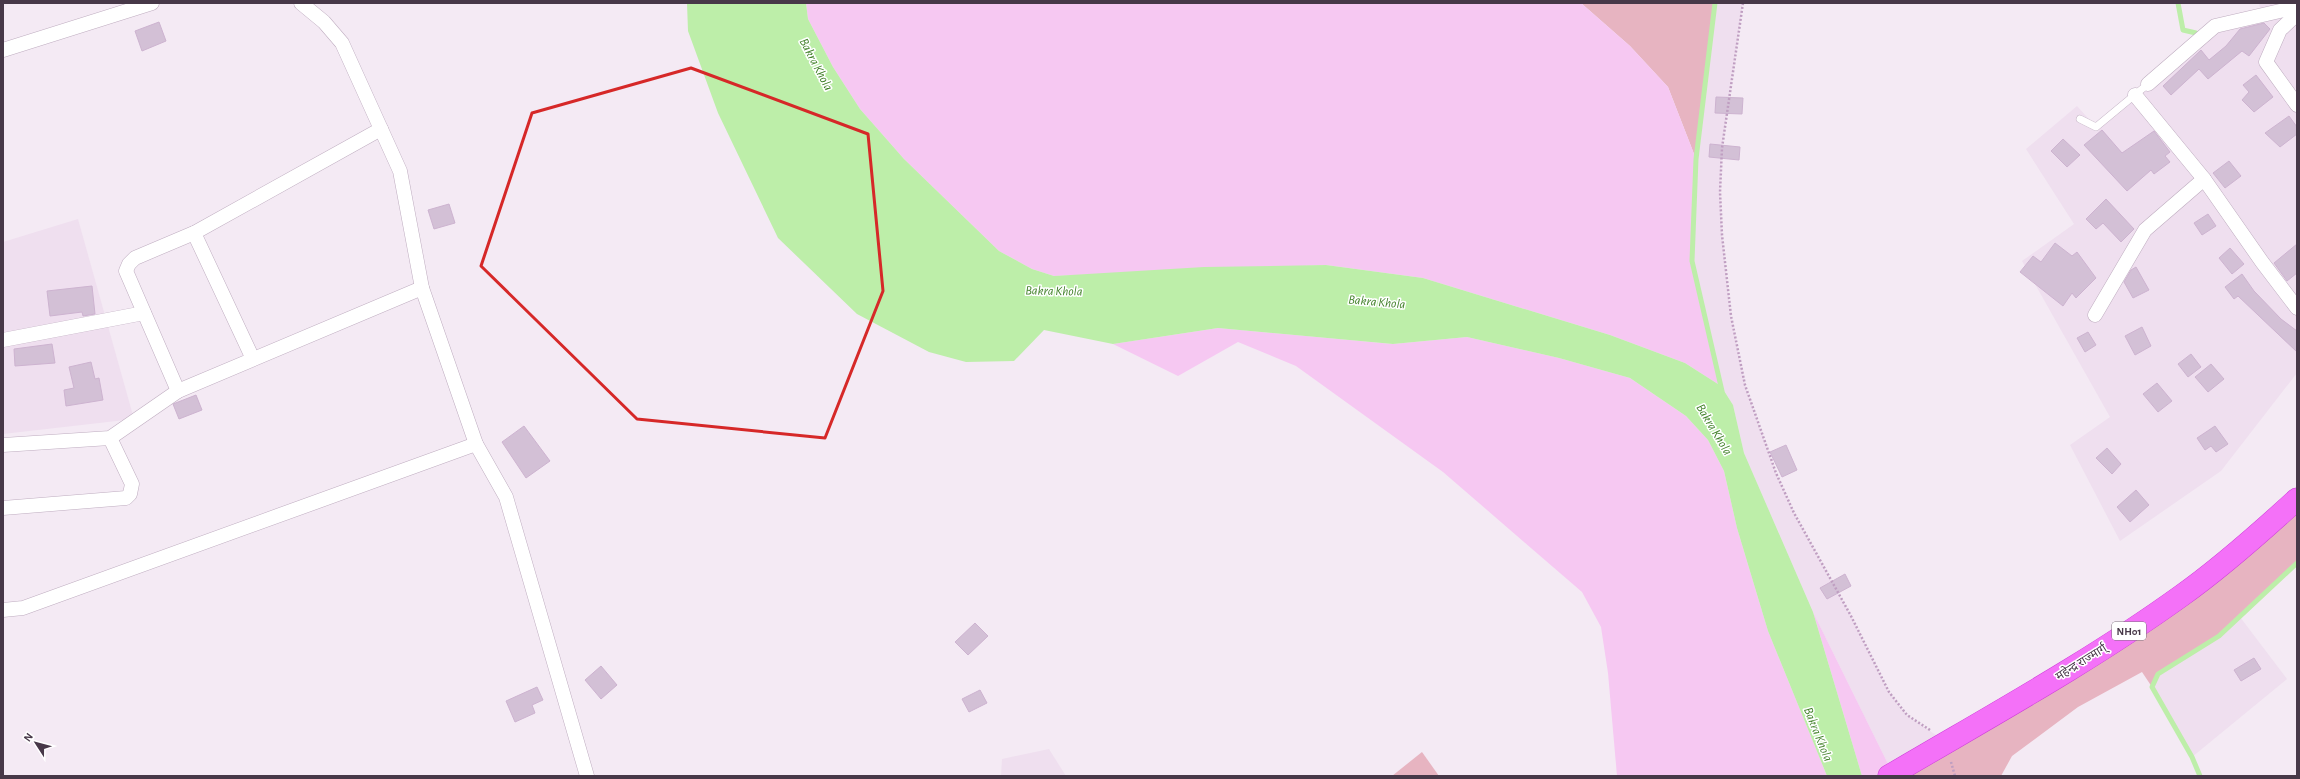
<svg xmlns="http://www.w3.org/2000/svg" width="2300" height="779" font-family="'Alegreya Sans','Noto Sans Devanagari',sans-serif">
	<rect width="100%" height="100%" fill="#f4eaf4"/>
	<g fill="#efdfef">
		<path d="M1715,3H1743L1722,148L1720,192L1722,235L1731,316L1745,385L1776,473L1794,513L1851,616L1889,692L1907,715L1946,742L1893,774L1813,612L1744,453L1733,405L1721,386L1692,261L1696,159Z"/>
		<path d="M2259,3H2297V87L2288,95L2297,105V294L2291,300L2297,308V373L2221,471L2120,541L2070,445L2110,417L2022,261L2074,224L2026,149L2077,106L2096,127L2215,26L2261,15Z"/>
		<path d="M78,219L134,419L3,434V242Z"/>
		<path d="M2240,617L2287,679L2192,757L2152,687L2158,674L2219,636Z"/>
		<path d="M1049,749L1066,776H1001L1002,759Z"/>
	</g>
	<g fill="#e7b4c1">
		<path d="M1581,3H1715L1696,159L1668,87L1630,46Z"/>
		<path d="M2297,499V563L2219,636L2158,674L2152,687L2142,672L2078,707L2012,756L2001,776H1894L2080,663Z"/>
		<path d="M1422,752L1439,776H1392Z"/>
	</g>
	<g fill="#f6c8f2">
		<path d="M806,3H1581L1630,46L1668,87L1696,159L1692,262L1721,386L1685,363L1610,335L1423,278L1326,265L1054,276L1032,269L999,251L904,159L860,109L833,67L808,19Z"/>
		<path d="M1218,328L1393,344L1467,337L1559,358L1630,378L1686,416L1708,440L1724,471L1737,528L1768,631L1827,776H1617L1608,673L1601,627L1582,592L1443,472L1296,366L1238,342L1178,376L1113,344Z"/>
		<path d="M1813,612L1894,776H1862Z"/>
	</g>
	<path fill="#bdeea9" d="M687,3H806L808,19L833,67L860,109L904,159L999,251L1032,269L1054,276L1204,267L1326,265L1423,278L1610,335L1685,363L1721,386L1733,405L1744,453L1813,612L1862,776H1827L1768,631L1737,528L1724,471L1708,440L1686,416L1630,378L1559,358L1467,337L1393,344L1218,328L1113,344L1044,330L1014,361L966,362L929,352L857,314L778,238L718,113L688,31Z"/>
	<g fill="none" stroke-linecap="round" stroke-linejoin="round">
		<g stroke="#bdeea9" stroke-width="5">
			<path d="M1715,3L1696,159L1692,261L1722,391"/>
			<path d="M2178,3L2183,30L2196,33"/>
			<path d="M2200,776L2192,757L2152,687L2158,674L2219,636L2297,563"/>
		</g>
	</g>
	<g fill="#d3c0d6" stroke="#cdb3d0">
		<path d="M159,22L166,41L142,51L135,31Z"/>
		<path d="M2264,23L2270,29L2249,56L2242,51L2208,79L2199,69L2171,95L2163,86L2201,50L2209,60L2226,46L2240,29Z"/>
		<path d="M2256,75L2273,97L2254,112L2242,100L2249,92L2243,85Z"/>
		<path d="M1716,97L1743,98L1742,114L1715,113Z"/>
		<path d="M2289,116L2297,127V134L2280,147L2265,133Z"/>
		<path d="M2102,130L2122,153L2154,131L2170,152L2165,156L2170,162L2154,174L2151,170L2127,191L2084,145Z"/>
		<path d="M2063,139L2080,155L2067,167L2051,151Z"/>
		<path d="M1710,144L1740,147L1739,160L1709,157Z"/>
		<path d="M2229,161L2241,176L2225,188L2213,173Z"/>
		<path d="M2106,199L2134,229L2121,242L2103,223L2096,229L2086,219Z"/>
		<path d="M449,204L455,223L434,229L428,210Z"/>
		<path d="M2208,214L2216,226L2202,235L2194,223Z"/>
		<path d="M2055,243L2072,256L2077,252L2096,278L2076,298L2072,293L2063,306L2020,272L2033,256L2041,262Z"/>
		<path d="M2297,244V273L2287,281L2274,263Z"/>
		<path d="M2230,248L2244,264L2232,274L2219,258Z"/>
		<path d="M2136,267L2149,290L2133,298L2124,282L2131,270Z"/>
		<path d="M2242,274L2254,291L2281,319L2297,331V352L2238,296L2234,299L2225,287Z"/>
		<path d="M92,286L95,314L83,316L82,312L50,316L47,291Z"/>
		<path d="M2142,327L2151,346L2135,355L2125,336Z"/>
		<path d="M2088,332L2096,345L2085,352L2077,338Z"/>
		<path d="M52,344L55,363L15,366L14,349Z"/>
		<path d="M2191,354L2201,367L2188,377L2178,364Z"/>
		<path d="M91,362L95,379L99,378L103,400L66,406L64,390L74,388L69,367Z"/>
		<path d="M2211,364L2224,379L2208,392L2195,377Z"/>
		<path d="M2157,383L2172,401L2158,412L2143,394Z"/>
		<path d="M196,395L202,410L179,419L173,404Z"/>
		<path d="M524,426L550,461L526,478L502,442Z"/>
		<path d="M2215,426L2228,444L2216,452L2211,446L2205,450L2197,438Z"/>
		<path d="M1786,445L1797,470L1782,477L1770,452Z"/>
		<path d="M2107,448L2121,464L2112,474L2096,458Z"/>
		<path d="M2136,490L2149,505L2130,522L2117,507Z"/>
		<path d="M1845,574L1851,586L1827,599L1820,588Z"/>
		<path d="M975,623L988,636L968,655L955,642Z"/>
		<path d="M2254,658L2261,669L2241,681L2234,670Z"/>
		<path d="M601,666L617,685L601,699L585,680Z"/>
		<path d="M537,687L543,700L532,705L535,713L515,722L506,701Z"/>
		<path d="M980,690L987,703L969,712L962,699Z"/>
	</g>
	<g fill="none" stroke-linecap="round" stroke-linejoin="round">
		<defs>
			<path id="lane" d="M2080,119L2096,127L2148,84"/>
			<g id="street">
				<path d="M301,3L324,22L342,43L400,171L422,288L476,444L506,497L587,776"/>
				<path d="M2297,14L2280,30L2266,62L2297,105"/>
				<path d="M3,50L152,3"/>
				<path d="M2148,84L2215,26L2297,7"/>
				<path d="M2135,95L2204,179L2262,262L2297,308"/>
				<path d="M194,233L253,359"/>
				<path d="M2095,315L2145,230L2204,179"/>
				<path d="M3,340L144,313"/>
				<path d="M178,391L126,271L129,264L135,258L194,233L381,129"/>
				<path d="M3,445L110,438L178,391L422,288"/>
				<path d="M3,508L126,498L130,494L132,484L110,438"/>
				<path d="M3,610L23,608L476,444"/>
			</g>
			<path id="highway" d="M1889,776C1987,718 2088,663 2181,596C2222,567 2260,533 2297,499"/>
		</defs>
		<use href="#lane" stroke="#bfadc0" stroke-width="8"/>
		<use href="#street" stroke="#bfadc0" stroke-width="15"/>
		<use href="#highway" stroke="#cd40d8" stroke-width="23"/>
		<g stroke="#bf9ec1" stroke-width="2.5" stroke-dasharray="2 2" stroke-linecap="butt">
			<path d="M1743,3L1722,148L1720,192L1722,235L1731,316L1745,385L1776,473L1794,513L1851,616L1889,692L1907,715L1930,730"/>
			<path d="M1951,762L1955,776"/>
		</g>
		<use href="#lane" stroke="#fff" stroke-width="7"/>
		<use href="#street" stroke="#fff" stroke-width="14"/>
		<use href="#highway" stroke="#f471f8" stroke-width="22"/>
	</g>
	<path fill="none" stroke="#d62828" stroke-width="3" stroke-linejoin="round" d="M691,68L868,134L883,291L825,438L637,419L481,266L532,113Z"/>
	<g text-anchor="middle" stroke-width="3" stroke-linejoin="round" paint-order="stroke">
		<rect fill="#fff" stroke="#7e747f" stroke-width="1" x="2112" y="622" width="34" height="18" rx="3"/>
		<g font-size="11" font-weight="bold" fill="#473848">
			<text x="2129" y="635">NH01</text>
		</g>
		<g font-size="12" fill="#473848" stroke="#fff">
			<text transform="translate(2081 662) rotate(-32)" y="4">महेन्द्र राज्मार्ग्</text>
		</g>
		<g font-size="13" font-style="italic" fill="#42812a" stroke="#fff">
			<text transform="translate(817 64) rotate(62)" y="5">Bakra Khola</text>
			<text transform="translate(1054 290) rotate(1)" y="5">Bakra Khola</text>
			<text transform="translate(1377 301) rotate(5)" y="5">Bakra Khola</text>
			<text transform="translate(1715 429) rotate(59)" y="5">Bakra Khola</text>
			<text transform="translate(1819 734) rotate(68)" y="5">Bakra Khola</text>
		</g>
	</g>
	<rect width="2300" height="779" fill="none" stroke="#473848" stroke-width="8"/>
	<g transform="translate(36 743) rotate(306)" stroke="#ffffff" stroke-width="3" paint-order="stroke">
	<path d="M0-3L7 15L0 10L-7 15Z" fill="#473848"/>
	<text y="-6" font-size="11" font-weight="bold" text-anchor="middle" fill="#473848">N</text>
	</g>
</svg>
